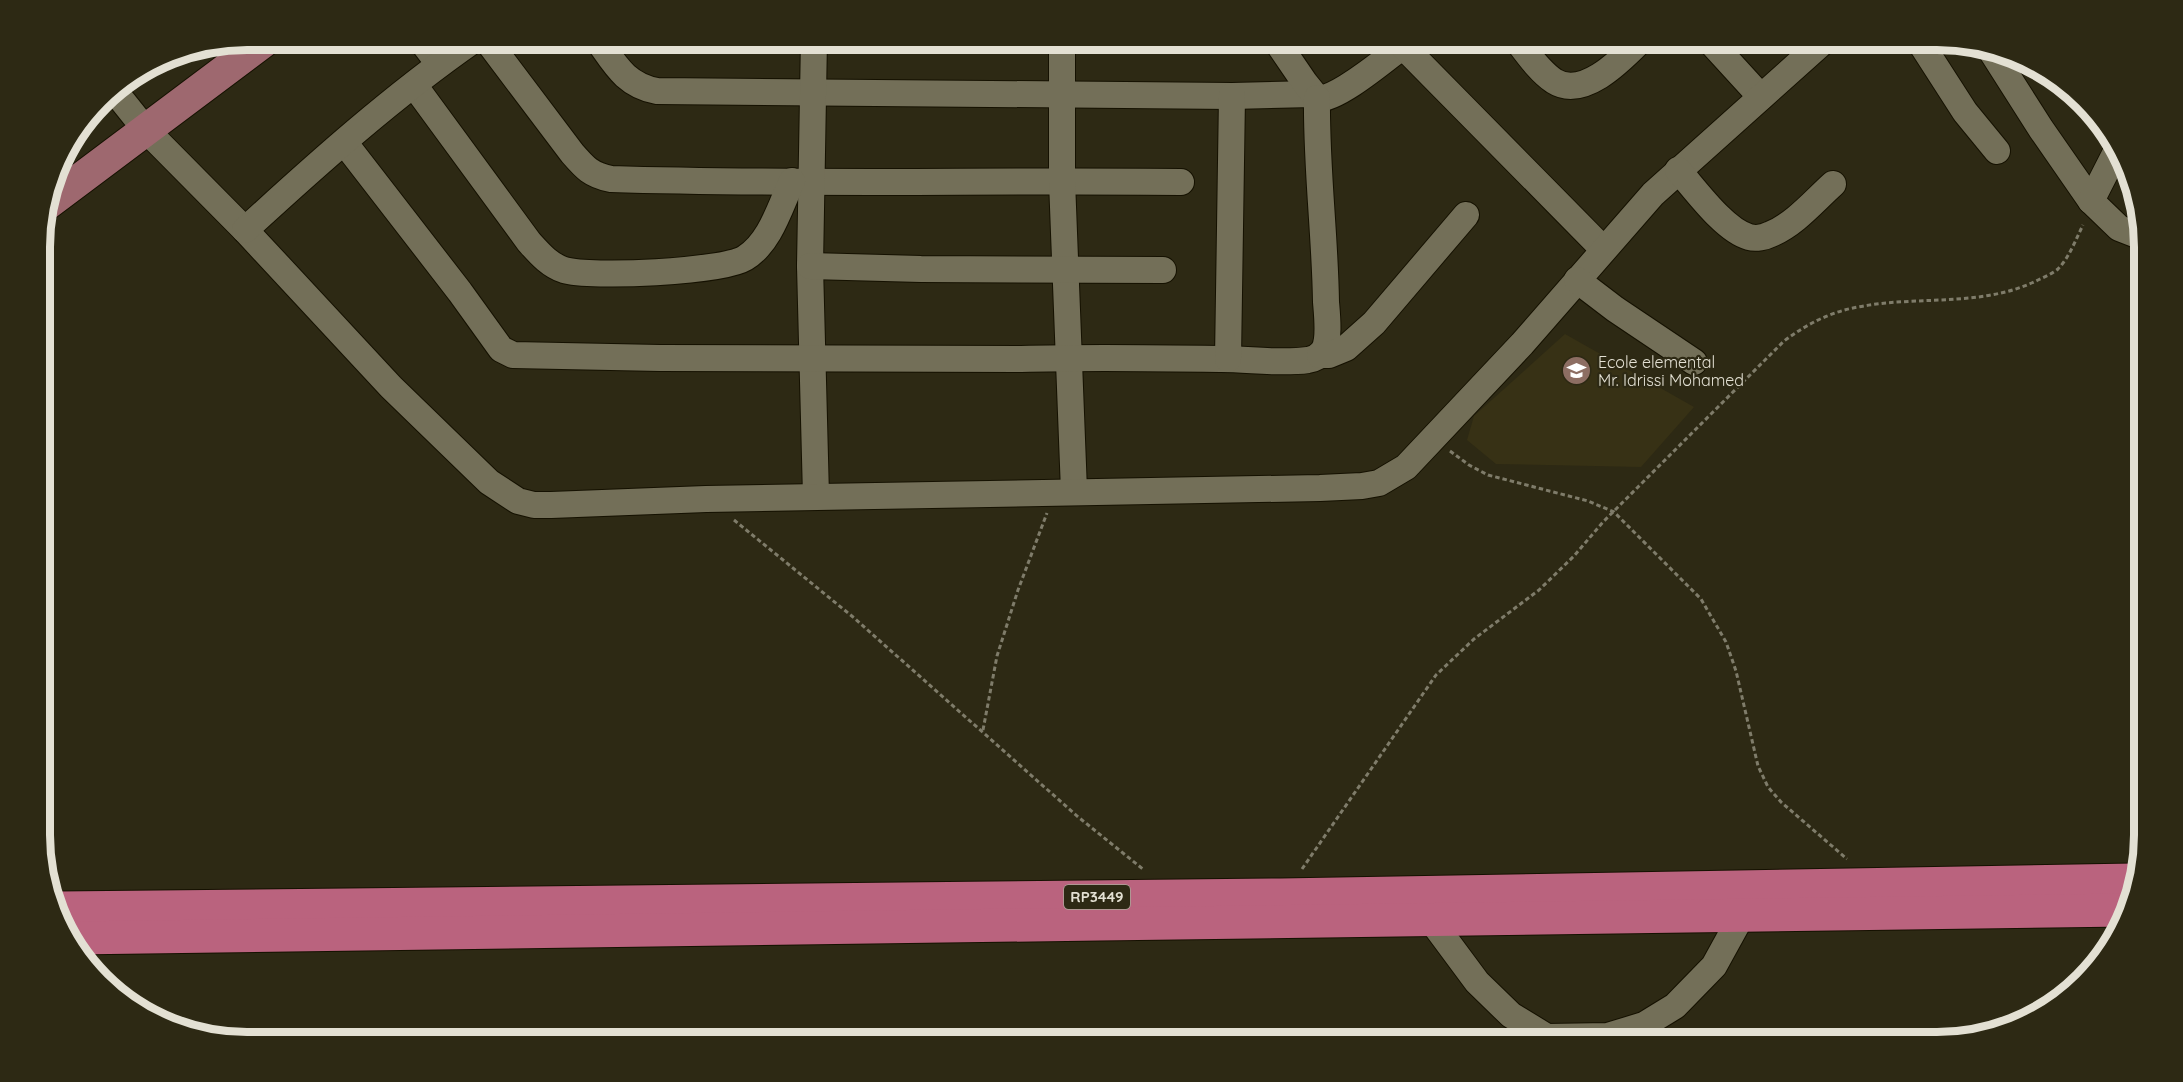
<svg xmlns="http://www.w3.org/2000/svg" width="2183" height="1082" font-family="Quicksand,sans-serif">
	<rect width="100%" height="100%" fill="#2d2914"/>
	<path fill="#373115" d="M1565,334L1694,407L1641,467L1496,464L1467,440L1474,416Z"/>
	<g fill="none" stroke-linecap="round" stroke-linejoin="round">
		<defs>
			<g id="minor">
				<path d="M420,39L439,64"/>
				<path d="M486,39L572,153C585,168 591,175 611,179C801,185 991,180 1181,182"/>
				<path d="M597,39C615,64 625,85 657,91L1232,96L1313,94"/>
				<path d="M814,39L810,266L816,496"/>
				<path d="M1062,39V181L1074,491"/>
				<path d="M1275,39L1305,83L1318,99C1340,98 1384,60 1403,46"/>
				<path d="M1396,39L1603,249"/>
				<path d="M1516,39C1527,53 1539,71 1554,81C1584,100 1623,58 1642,39"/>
				<path d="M1708,39L1761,97"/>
				<path d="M1918,39L1965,112L1997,151"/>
				<path d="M1992,52L2041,129L2091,201L2119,228L2142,237"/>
				<path d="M414,85L529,242C539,253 549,265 564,270C591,278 722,272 745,258C770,243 780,207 792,181"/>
				<path d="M113,89L145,129L245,230L391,387L489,482L518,501L534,505H551L706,499L1320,488L1362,486L1379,483L1406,467L1522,344L1653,194L1826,39"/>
				<path d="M344,142L460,292L501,349L513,355L660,358L1021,359C1088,357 1154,358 1221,359C1250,359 1279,364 1308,360C1314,359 1319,357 1323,351C1330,341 1327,314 1326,302C1325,234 1316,166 1317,98"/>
				<path d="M1678,170C1695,189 1724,230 1749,237C1756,239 1765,237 1771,234C1795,224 1814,201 1833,184"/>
				<path d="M2091,201L2115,154"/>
				<path d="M245,230C318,163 393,96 475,39"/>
				<path d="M810,266L921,269L1163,270"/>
				<path d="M1577,280L1615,309L1694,362"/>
				<path d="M1320,355H1329L1346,348L1374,323L1466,215"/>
				<path d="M1228,359L1232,96"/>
				<path d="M1431,920L1477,982L1511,1015L1547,1037L1608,1036L1644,1025L1675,1006L1714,966L1741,917"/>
			</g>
			<path id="major" d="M47,204L267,39"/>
			<g id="highway">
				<path d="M59,908L1281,895L2134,880"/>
				<path d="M72,938C757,926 1442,922 2127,910"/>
			</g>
		</defs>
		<use href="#minor" stroke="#151101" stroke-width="28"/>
		<use href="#major" stroke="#151101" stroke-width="34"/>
		<use href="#highway" stroke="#151101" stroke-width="35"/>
		<g stroke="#7f7c6a" stroke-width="3" stroke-dasharray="4.5 3" stroke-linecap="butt">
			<path d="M1450,451L1469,465L1488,475L1588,501L1614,512L1701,599L1726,642L1736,671L1758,766L1768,787L1781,802L1847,859"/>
			<path d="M734,520L853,617L1077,816L1144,870"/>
			<path d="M983,730L997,656L1018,590L1047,513"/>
			<path d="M1302,869L1436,675L1474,639L1539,590L1574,556L1603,522L1784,341C1807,324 1830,312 1858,307C1918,295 1982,308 2038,280C2045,277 2053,273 2058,269C2069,258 2076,239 2083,225"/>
		</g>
		<use href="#minor" stroke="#736f58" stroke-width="26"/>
		<use href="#major" stroke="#9e686f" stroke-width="32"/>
		<use href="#highway" stroke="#ba637e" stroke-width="33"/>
	</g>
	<defs>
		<symbol id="school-disc" viewBox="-11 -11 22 22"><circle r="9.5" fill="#8d6e63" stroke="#2d2914"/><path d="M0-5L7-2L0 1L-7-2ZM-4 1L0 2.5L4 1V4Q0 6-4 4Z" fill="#fff"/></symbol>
	</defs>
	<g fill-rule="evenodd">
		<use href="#school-disc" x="1560" y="354" width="33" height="33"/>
	</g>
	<g text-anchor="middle" stroke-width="4.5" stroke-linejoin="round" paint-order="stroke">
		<rect fill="#2d2914" stroke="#aca99a" stroke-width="1.5" x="1064" y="885" width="66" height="24" rx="4.5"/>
		<g font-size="15" font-weight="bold" fill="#e3e0d3">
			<text x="1097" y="902">RP3449</text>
		</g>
		<g font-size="16" fill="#e3e0d3" stroke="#2d2914" text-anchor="start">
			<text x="1598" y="368">Ecole elemental<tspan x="1598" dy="18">Mr. Idrissi Mohamed</tspan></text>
		</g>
	</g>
	<path d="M0 0H2183V1082H0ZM247 50H1937A197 197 0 0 1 2134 247V835A197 197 0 0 1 1937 1032H247A197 197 0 0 1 50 835V247A197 197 0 0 1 247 50Z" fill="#2d2914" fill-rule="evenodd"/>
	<path fill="none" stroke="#e3e0d3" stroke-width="8" d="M247 50H1937A197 197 0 0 1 2134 247V835A197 197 0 0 1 1937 1032H247A197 197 0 0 1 50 835V247A197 197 0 0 1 247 50Z"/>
</svg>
